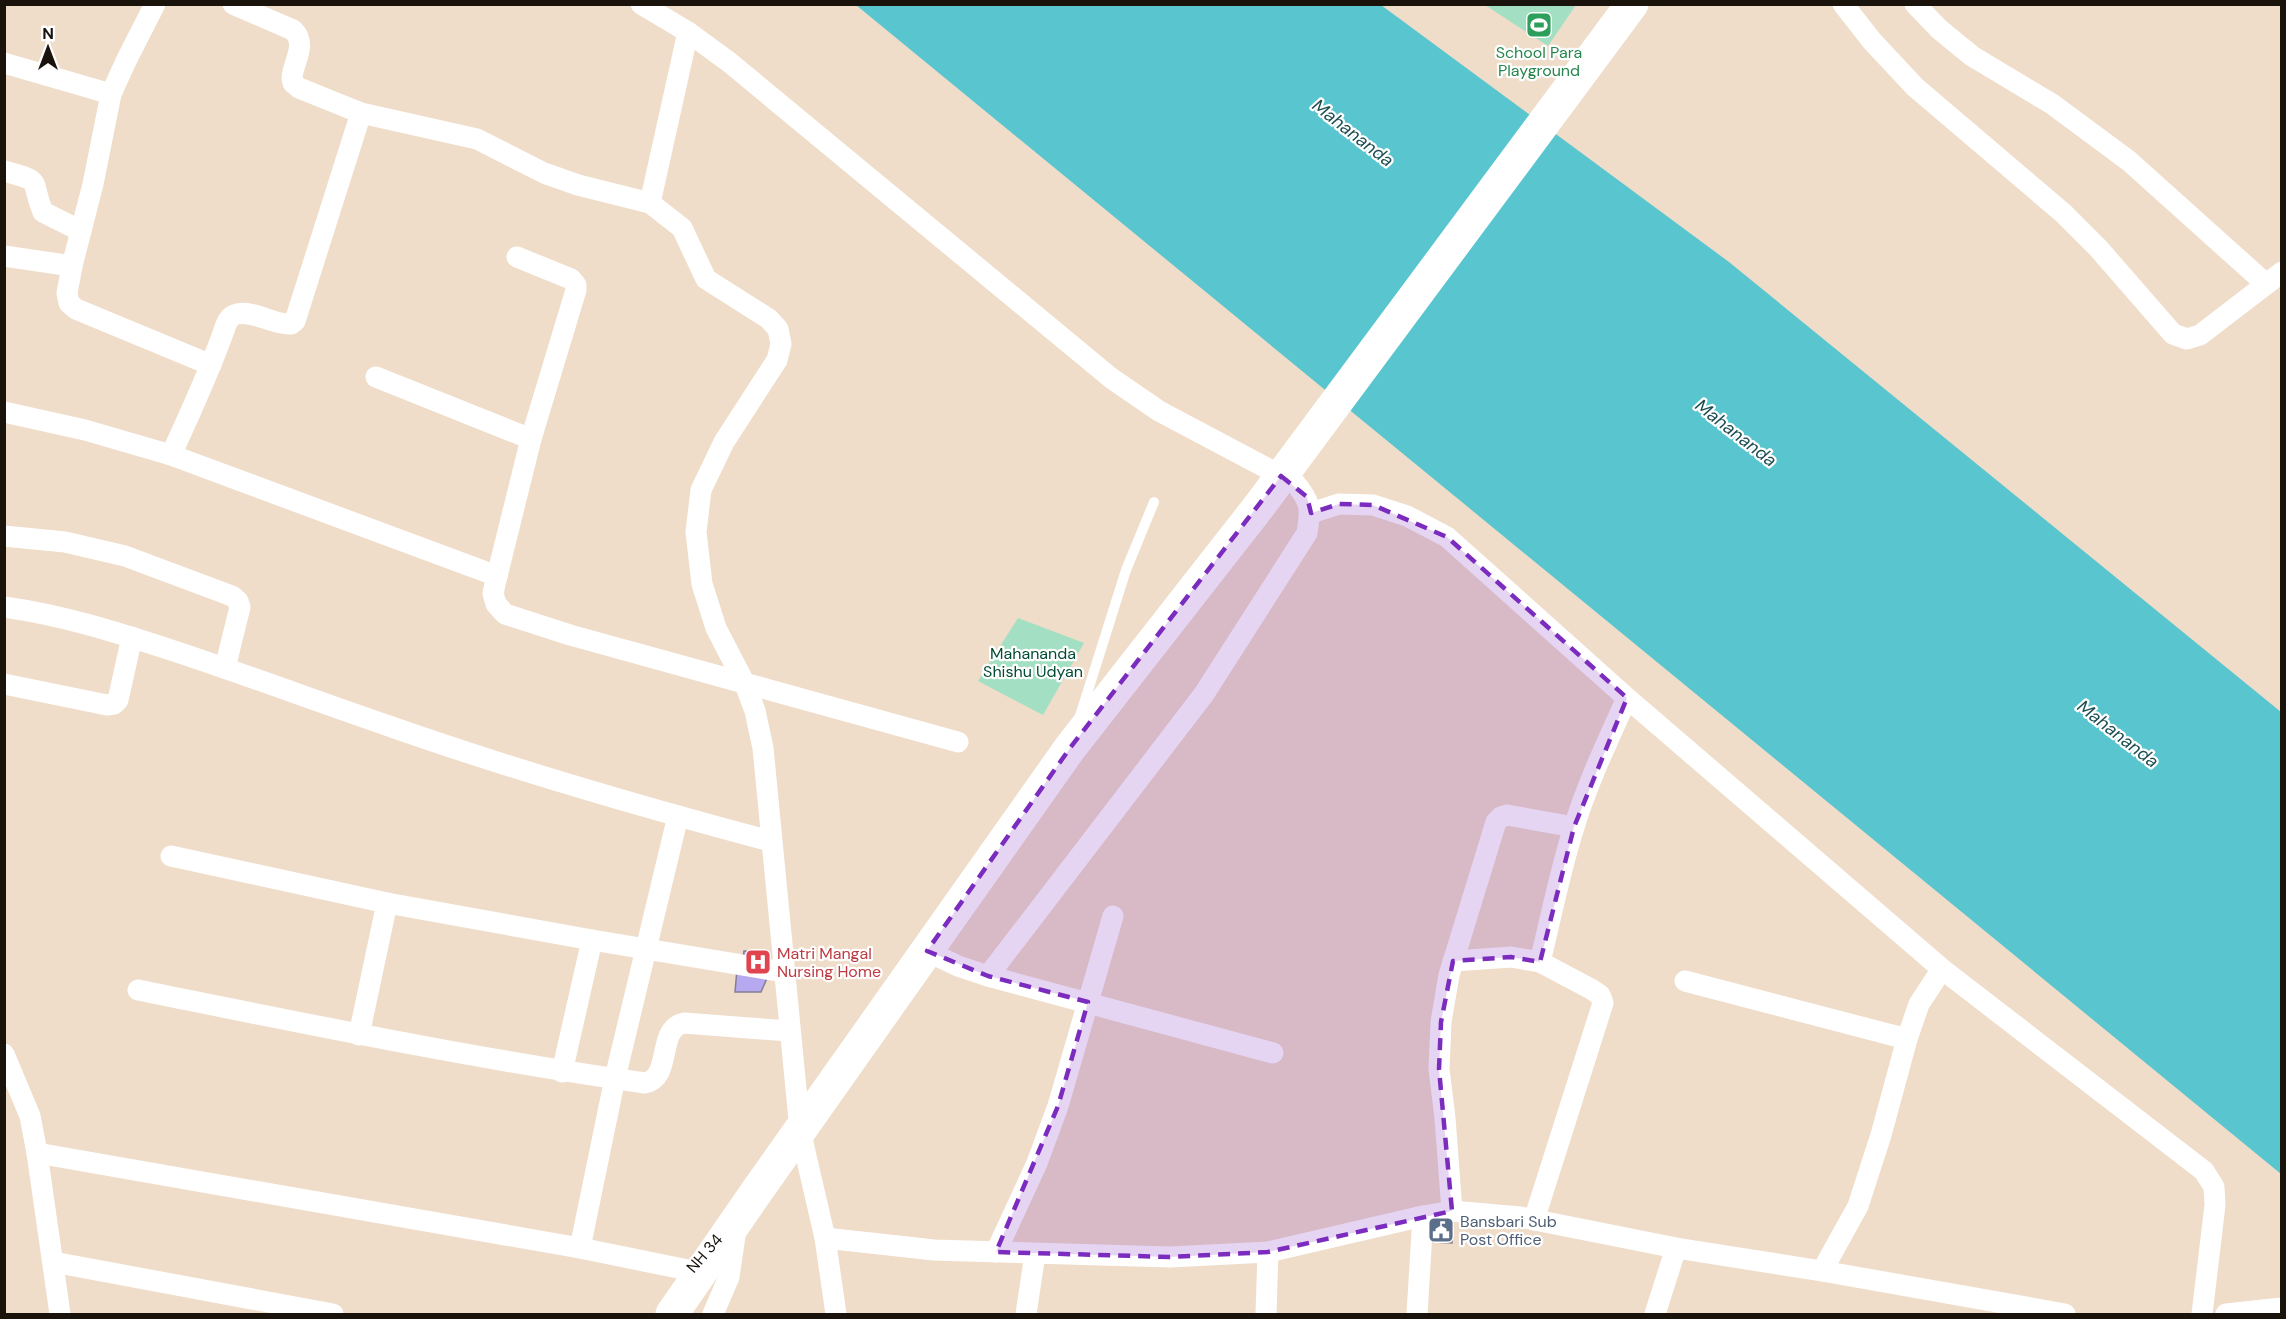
<svg xmlns="http://www.w3.org/2000/svg" width="2286" height="1319" font-family="'DM Sans',sans-serif">
	<rect width="100%" height="100%" fill="#efddc9"/>
	<g fill="#a3dfc2">
		<path d="M1485,5L1576,4V5L1548,46Z"/>
		<path d="M1018,618L1084,643L1043,715L978,681Z"/>
	</g>
	<path fill="#59c6cf" d="M856,5H1381L1729,262L2281,712V1174Z"/>
	<g fill="#b6a9ef" stroke="#837f95" stroke-width="1.5">
		<path d="M744,951L769,953L768,976L761,992H735L738,958H743Z"/>
		<path d="M1434,1220L1453,1221L1452,1243L1433,1242Z"/>
	</g>
	<g fill="none" stroke-linecap="round" stroke-linejoin="round">
		<path stroke="#fff" stroke-width="10" d="M1079,719L1126,570L1154,502"/>
		<g stroke="#fff" stroke-width="21">
			<path d="M233,4L293,30C308,45 293,61 292,78L293,83L299,88L361,113L477,139L544,173L578,185L650,203L682,228L706,279L769,319L778,329L781,344L777,360L724,442L701,490L696,532L702,584L716,628L745,684L755,711L763,748L800,1130L825,1238L836,1314"/>
			<path d="M641,4L688,32L729,62L1111,378L1159,411L1295,483C1311,502 1311,509 1307,533L1204,694L988,976"/>
			<path d="M1843,4L1872,41L1915,87L2063,213L2099,249L2173,334L2187,339L2200,335L2282,272"/>
			<path d="M1915,4L1939,29L1972,56L2052,104L2129,161L2266,284"/>
			<path d="M4,63L111,94"/>
			<path d="M4,171C46,182 29,180 43,212L81,231"/>
			<path d="M650,203L688,32"/>
			<path d="M4,256L72,266L93,184L111,94L126,61L155,4"/>
			<path d="M72,266L67,293L69,303L76,309L211,365"/>
			<path d="M376,377L531,439"/>
			<path d="M4,412L85,430L171,455L497,576L531,439L576,290V285L571,279L517,257"/>
			<path d="M171,455C189,416 207,377 222,336C225,328 227,316 237,314C254,310 273,325 291,324L295,321L361,113"/>
			<path d="M1311,513L1339,504L1373,505L1407,516L1447,537L1627,698L1942,969L2204,1171L2214,1187L2215,1205L2202,1314"/>
			<path d="M4,536L65,542L125,556L232,596L238,601L240,607L225,668"/>
			<path d="M497,576L493,593L496,604L505,614L570,635L958,742"/>
			<path d="M4,607C62,615 116,632 171,650C244,674 316,701 389,726C514,770 642,807 770,841"/>
			<path d="M4,684L107,705L114,704L118,700L132,637"/>
			<path d="M171,856L387,903L592,940L784,972"/>
			<path d="M927,951L958,966L988,976L1273,1053"/>
			<path d="M1453,961L1511,957L1540,962L1591,989L1600,995L1603,1003L1534,1220"/>
			<path d="M1540,962C1551,917 1560,871 1574,827C1588,782 1608,740 1627,698"/>
			<path d="M1685,981L1907,1039"/>
			<path d="M138,990C307,1024 475,1059 645,1083C673,1077 656,1029 684,1023L789,1031"/>
			<path d="M359,1035L387,903"/>
			<path d="M4,1054L30,1116L37,1153L60,1314"/>
			<path d="M562,1072L592,940"/>
			<path d="M37,1153L580,1248L688,1270"/>
			<path d="M1452,1211L1445,1118L1439,1069L1441,1022L1449,975L1496,822L1501,817L1507,815L1574,827"/>
			<path d="M825,1238L934,1250L1170,1257L1268,1252L1423,1216L1452,1211L1520,1217L1676,1248L1655,1314"/>
			<path d="M580,1248L615,1078L678,816"/>
			<path d="M1676,1248L1822,1271L1858,1206L1881,1135L1907,1039L1919,1004L1942,969"/>
			<path d="M996,1252L1037,1163L1058,1106L1113,916"/>
			<path d="M53,1262L333,1314"/>
			<path d="M1822,1271L2065,1314"/>
			<path d="M713,1314L729,1277L736,1229"/>
			<path d="M1026,1314L1035,1254"/>
			<path d="M1266,1314L1268,1252"/>
			<path d="M1417,1314L1423,1216"/>
			<path d="M2226,1314L2282,1308"/>
		</g>
		<path stroke="#fff" stroke-width="33" d="M672,1314L757,1191L1070,748L1260,505L1632,4"/>
	</g>
	<path fill="#7b2cbf" fill-opacity="0.2" stroke="#7b2cbf" stroke-width="4.5" stroke-dasharray="12 8" stroke-linejoin="round" d="M1281,476L1307,497L1311,513L1339,504L1373,505L1447,537L1627,698L1574,827L1540,962L1511,957L1453,961L1441,1022L1439,1069L1452,1211L1268,1252L1170,1257L996,1252L1058,1106L1088,1002L988,976L927,951L1070,748Z"/>
	<defs>
		<symbol id="stadium-square" viewBox="-11 -11 22 22"><rect x="-9" y="-9" width="18" height="18" rx="4" fill="#2e9e5b" stroke="#fff"/><path d="M0-5a6.5 5 0 1 0 0 10a6.5 5 0 1 0 0-10ZM-3.5-1.8h7v3.6h-7Z" fill="#fff"/></symbol>
		<symbol id="hospital-square" viewBox="-11 -11 22 22"><rect x="-9" y="-9" width="18" height="18" rx="4" fill="#e0444e" stroke="#fff"/><path d="M-5-5h3v3.5h4V-5h3V5h-3V1.5h-4V5h-3Z" fill="#fff"/></symbol>
		<symbol id="civic-square" viewBox="-11 -11 22 22"><rect x="-9" y="-9" width="18" height="18" rx="4" fill="#5c6f8a" stroke="#fff"/><path d="M-.6-6.5H3V-4.5H.6V-3L4-1V1h2V6H-6V1h2V-1L-.6-3ZM-1.2 2.5V6h2.4V2.5Z" fill="#fff"/></symbol>
	</defs>
	<g fill-rule="evenodd">
		<use href="#stadium-square" x="1524" y="10" width="30" height="30"/>
		<use href="#hospital-square" x="743" y="947" width="30" height="30"/>
		<use href="#civic-square" x="1426" y="1215" width="30" height="30"/>
	</g>
	<g text-anchor="middle" stroke-width="4.5" stroke-linejoin="round" paint-order="stroke">
		<g font-size="16" fill="#27864d" stroke="#fff">
			<text x="1539" y="58">School Para<tspan x="1539" dy="18">Playground</tspan></text>
		</g>
		<g font-size="16" fill="#014b32" stroke="#fff">
			<text x="1033" y="659">Mahananda<tspan x="1033" dy="18">Shishu Udyan</tspan></text>
		</g>
		<g font-size="16" fill="#be3a42" stroke="#fff" text-anchor="start">
			<text x="777" y="959">Matri Mangal<tspan x="777" dy="18">Nursing Home</tspan></text>
		</g>
		<g font-size="16" fill="#4e5e75" stroke="#fff" text-anchor="start">
			<text x="1460" y="1227">Bansbari Sub<tspan x="1460" dy="18">Post Office</tspan></text>
		</g>
		<g font-size="16" fill="#19130c" stroke="#fff">
			<text transform="translate(704 1253) rotate(-49)" y="6">NH 34</text>
		</g>
		<g font-size="18" font-style="italic" fill="#1e4e52" stroke="#fff">
			<text transform="translate(1353 133) rotate(38)" y="6">Mahananda</text>
			<text transform="translate(1736 433) rotate(38)" y="6">Mahananda</text>
			<text transform="translate(2118 734) rotate(38)" y="6">Mahananda</text>
		</g>
	</g>
	<rect width="2286" height="1319" fill="none" stroke="#19130c" stroke-width="12"/>
	<g transform="translate(48 48)" stroke="#ffffff" stroke-width="4.5" paint-order="stroke">
	<path d="M0-4.5L10 22L0 15L-10 22Z" fill="#19130c"/>
	<text y="-9" font-size="16" font-weight="bold" text-anchor="middle" fill="#19130c">N</text>
	</g>
</svg>
